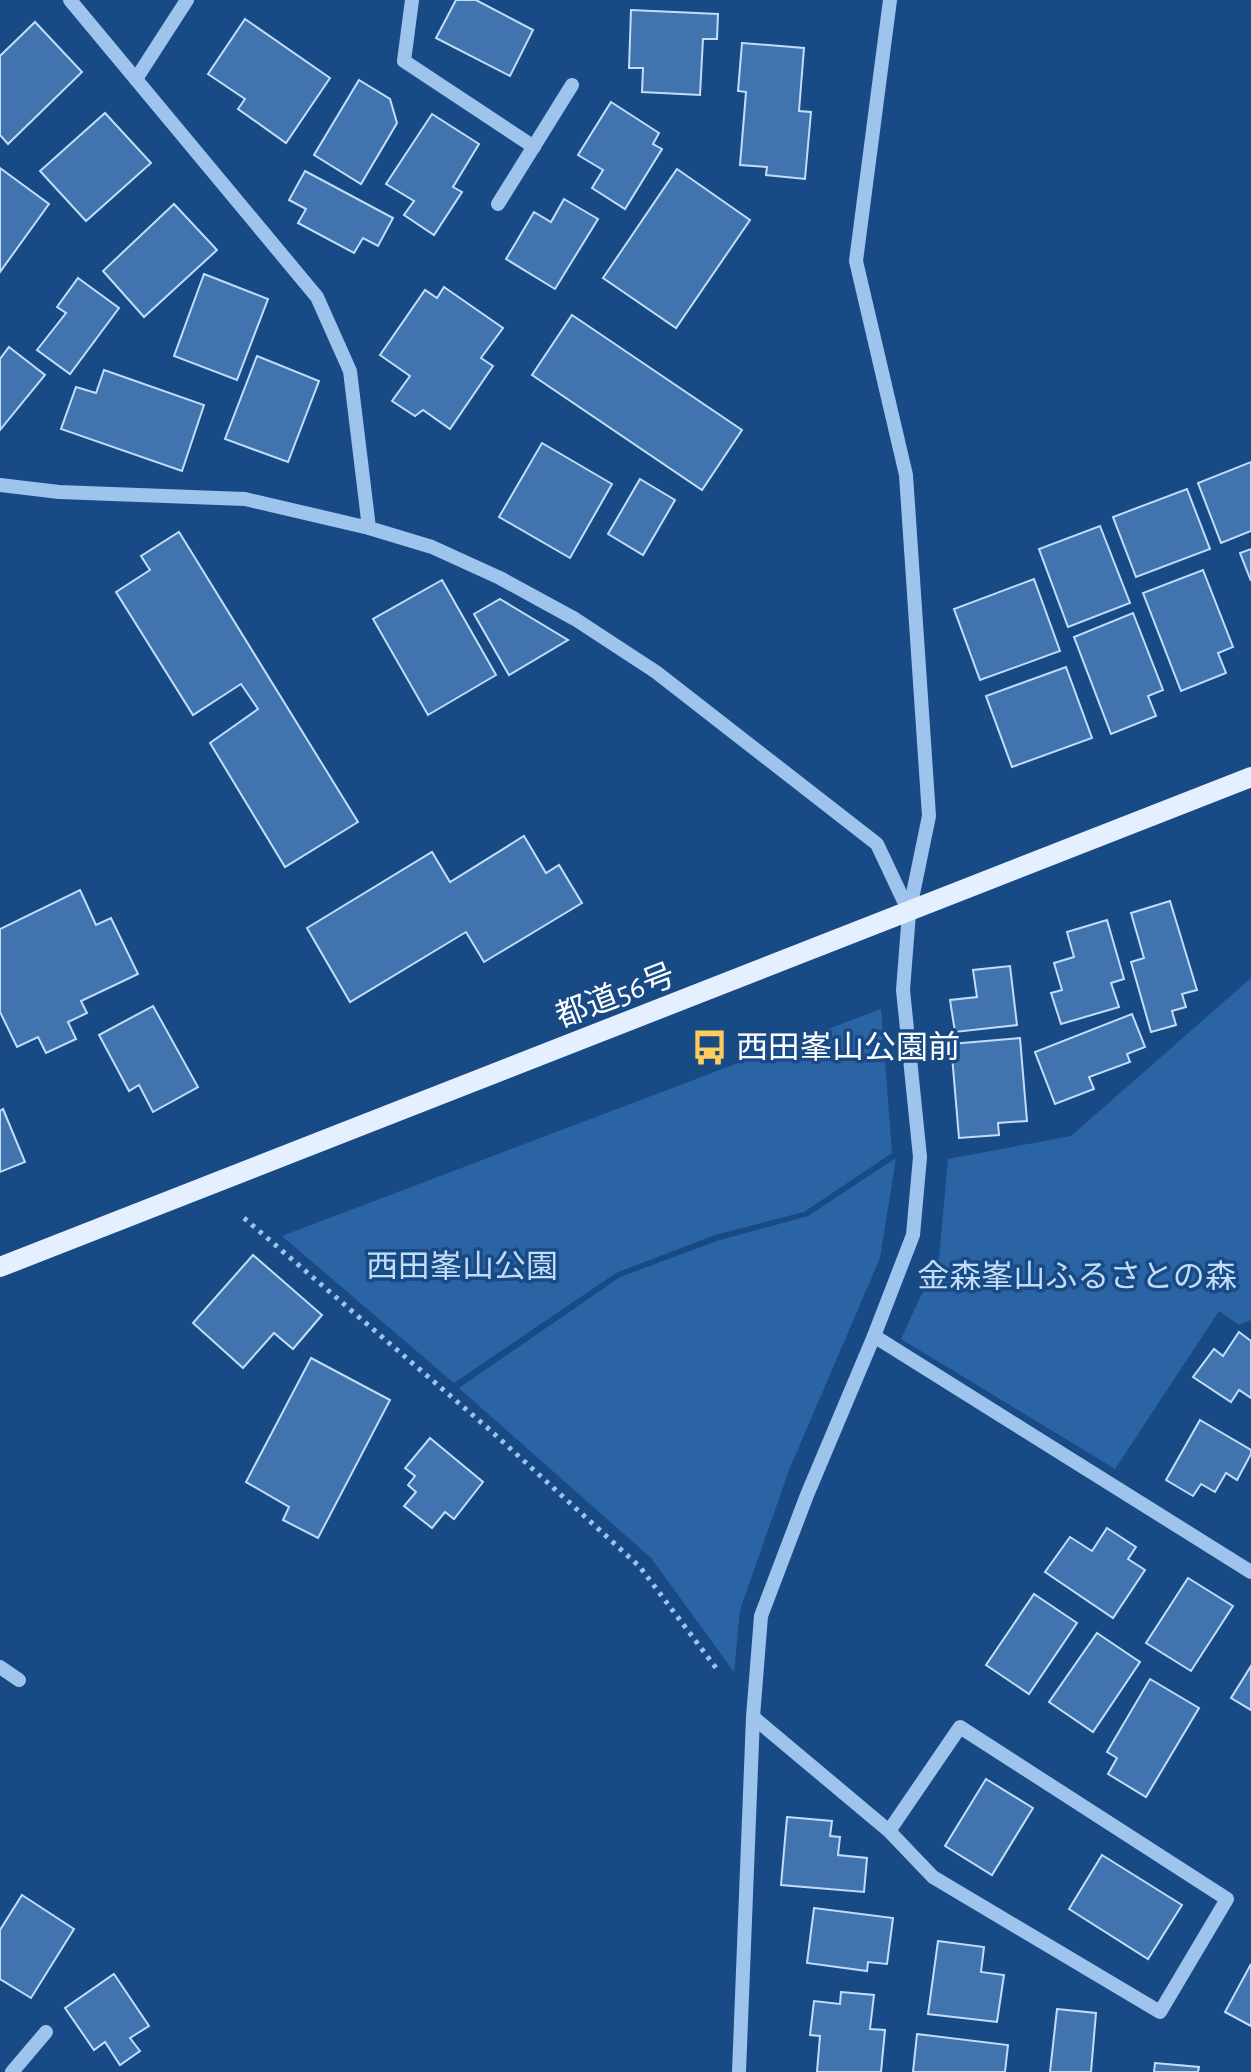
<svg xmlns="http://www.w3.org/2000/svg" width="1251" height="2072" font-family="'Alegreya Sans','Noto Sans JP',sans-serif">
	<rect width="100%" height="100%" fill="#184a85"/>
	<g fill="#2b64a4">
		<path d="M1251,978V1320L1239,1325L1219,1311L1115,1469L901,1339L939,1257L948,1159L1071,1136Z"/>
		<path d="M881,1009L892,1153L804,1212L715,1235L616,1273L454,1383L282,1236Z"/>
		<path d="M896,1158L880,1258L789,1470L740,1610L734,1672L651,1558L459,1388L620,1277L717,1241L808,1216Z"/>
	</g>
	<g fill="#4174af" stroke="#c3ddf9" stroke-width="2">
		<path d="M456,0H476L533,30L510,76L436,38Z"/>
		<path d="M631,10L718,14L717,39H703L700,95L642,92L643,68H629Z"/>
		<path d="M245,19L330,78L286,143L238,109L245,99L208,74Z"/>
		<path d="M35,22L82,72L8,144L0,135V56Z"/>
		<path d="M742,43L804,48L799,111L811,112L805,179L766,175L767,167L740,165L746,92L738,91Z"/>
		<path d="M359,80L390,99L397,123L361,184L314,155Z"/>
		<path d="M611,102L659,133L653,144L662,149L625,209L592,188L603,170L578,155Z"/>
		<path d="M105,113L151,163L86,221L40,171Z"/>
		<path d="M432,114L479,144L453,187L462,192L434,235L404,215L414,201L386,184Z"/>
		<path d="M0,168L49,204L0,272Z"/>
		<path d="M677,169L750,220L676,328L603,278Z"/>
		<path d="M305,171L393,218L378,246L363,238L354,253L298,223L306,209L289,200Z"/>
		<path d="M564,199L598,219L555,289L506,259L534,212L551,222Z"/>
		<path d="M174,204L217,250L144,317L103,271Z"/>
		<path d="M204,274L268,299L237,380L174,356Z"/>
		<path d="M78,278L119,308L70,374L37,350L66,313L57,307Z"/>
		<path d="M444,287L503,328L481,358L493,366L450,429L423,410L415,416L392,401L410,376L380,355L425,290L437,298Z"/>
		<path d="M572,315L742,430L702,490L532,375Z"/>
		<path d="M9,347L45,375L0,430V359Z"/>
		<path d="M257,356L319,381L288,462L225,439Z"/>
		<path d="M104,370L204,405L182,471L61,429L76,387L96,393Z"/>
		<path d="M542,443L612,484L570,558L499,517Z"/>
		<path d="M1251,462V531L1221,543L1198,483Z"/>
		<path d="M640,479L675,500L643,555L608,534Z"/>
		<path d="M1187,489L1210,549L1136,577L1113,517Z"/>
		<path d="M1100,526L1130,603L1068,627L1039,549Z"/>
		<path d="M179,532L358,822L285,867L210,743L258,709L241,684L193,715L116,592L150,570L141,556Z"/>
		<path d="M1251,549V581L1240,553Z"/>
		<path d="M1203,570L1233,647L1218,653L1226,673L1181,691L1143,593Z"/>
		<path d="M1034,579L1060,651L980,680L954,609Z"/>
		<path d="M442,580L496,675L428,715L373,619Z"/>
		<path d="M500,599L568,640L509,675L474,614Z"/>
		<path d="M1133,613L1163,690L1148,696L1156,716L1111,734L1074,637Z"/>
		<path d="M1066,667L1092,738L1012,767L986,696Z"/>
		<path d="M524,836L546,873L559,865L582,903L484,962L466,932L350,1002L307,928L432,852L450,882Z"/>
		<path d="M80,890L96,925L111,918L138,974L81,1001L87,1013L68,1022L76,1039L46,1053L38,1037L17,1047L0,1012V929Z"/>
		<path d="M1170,901L1197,990L1182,994L1186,1007L1172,1011L1176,1025L1151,1032L1131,962L1144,958L1131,913Z"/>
		<path d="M1107,920L1124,979L1111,983L1119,1007L1061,1024L1051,993L1062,990L1054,963L1074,957L1067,932Z"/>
		<path d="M1010,966L1017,1025L955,1032L950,1000L977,997L973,970Z"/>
		<path d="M153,1006L198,1087L153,1112L139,1085L129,1091L99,1035Z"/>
		<path d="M1132,1014L1145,1047L1127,1054L1130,1062L1089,1077L1094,1089L1055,1104L1035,1052Z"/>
		<path d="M1020,1038L1027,1121L998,1123L999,1135L959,1138L951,1044Z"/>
		<path d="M3,1109L25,1162L0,1172V1111Z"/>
		<path d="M253,1255L322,1315L293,1349L274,1333L243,1368L193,1323Z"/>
		<path d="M1239,1332L1251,1341V1398L1239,1390L1231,1402L1193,1377L1214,1349L1223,1356Z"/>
		<path d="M311,1358L390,1400L318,1538L283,1520L289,1507L246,1482Z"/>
		<path d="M1200,1420L1251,1450V1454L1237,1480L1226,1473L1215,1492L1201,1484L1193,1496L1166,1480Z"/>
		<path d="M430,1438L483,1482L454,1519L445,1512L432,1528L404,1506L416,1492L408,1485L415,1476L405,1468Z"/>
		<path d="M1107,1528L1136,1547L1128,1559L1145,1570L1113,1618L1045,1572L1070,1537L1092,1551Z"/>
		<path d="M1188,1578L1233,1606L1191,1671L1146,1643Z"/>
		<path d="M1034,1594L1077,1623L1029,1694L986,1665Z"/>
		<path d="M1097,1633L1140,1662L1093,1732L1049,1702Z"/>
		<path d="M1251,1666V1710L1231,1698Z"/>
		<path d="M1150,1679L1199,1708L1146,1797L1108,1774L1117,1758L1107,1752Z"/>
		<path d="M986,1779L1033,1808L992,1875L945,1846Z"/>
		<path d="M787,1817L832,1821L830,1836L840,1837L838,1855L867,1858L864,1892L781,1885Z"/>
		<path d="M1102,1855L1182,1905L1148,1959L1069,1909Z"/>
		<path d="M22,1895L74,1929L31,1998L0,1979V1930Z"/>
		<path d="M814,1908L893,1918L887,1964L868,1962L867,1971L807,1963Z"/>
		<path d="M938,1941L984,1947L981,1972L1004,1975L997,2022L928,2014Z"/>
		<path d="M1251,1964V2026L1225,2012Z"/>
		<path d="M114,1974L149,2026L130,2038L140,2051L120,2065L105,2042L94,2050L65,2008Z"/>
		<path d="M841,1992L874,1995L870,2029L885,2030L881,2072H817L820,2036L810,2035L814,2001L840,2004Z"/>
		<path d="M1057,2009L1096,2013L1091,2072H1050Z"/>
		<path d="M917,2034L1008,2045L1005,2072H913Z"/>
		<path d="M1155,2063L1199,2067L1198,2072H1154Z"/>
	</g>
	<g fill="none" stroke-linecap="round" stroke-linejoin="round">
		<path stroke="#9ec3ec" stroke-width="5" stroke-dasharray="4 6" stroke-linecap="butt" d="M244,1218L490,1430L640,1567L716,1668"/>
		<g stroke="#9ec3ec" stroke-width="14">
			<path d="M70,0L317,297L350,371L369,528"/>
			<path d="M412,0L404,61L534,147"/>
			<path d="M136,79L187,0"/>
			<path d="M498,204L572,85"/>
			<path d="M0,485L59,492L245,499L369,528L432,547L500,578L575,619L656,672L877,844L909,912"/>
			<path d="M874,1336L1251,1572"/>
			<path d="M0,1667L19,1680"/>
			<path d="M753,1717L889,1831L933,1877L1160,2012L1227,1899L960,1727L889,1831"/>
			<path d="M12,2072L46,2032"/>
			<path d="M739,2072L753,1717L761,1616L807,1495L874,1336L913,1235L920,1157L903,990L909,913L929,816L906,475L856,261L890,0"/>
		</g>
		<path stroke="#e4efff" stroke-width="20" d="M0,1267L1251,777"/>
	</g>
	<defs>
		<symbol id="bus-bare" viewBox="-9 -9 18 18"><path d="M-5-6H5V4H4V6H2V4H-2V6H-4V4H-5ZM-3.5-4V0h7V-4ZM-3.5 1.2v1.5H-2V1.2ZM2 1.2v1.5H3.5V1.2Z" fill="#ffcc5a" stroke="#184a85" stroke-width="2.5" paint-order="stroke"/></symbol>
	</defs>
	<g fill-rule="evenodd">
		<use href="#bus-bare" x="684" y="1022" width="51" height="51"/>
	</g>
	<g text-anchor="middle" stroke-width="7" stroke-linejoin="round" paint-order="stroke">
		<g font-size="32" fill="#fff" stroke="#184a85">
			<text transform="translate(615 995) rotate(-21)" y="11">都道56号</text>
		</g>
		<g font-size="32" fill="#fff" stroke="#184a85" text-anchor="start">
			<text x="736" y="1058">西田峯山公園前</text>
		</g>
		<g font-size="32" fill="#c3ddf9" stroke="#184a85">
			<text x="462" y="1277">西田峯山公園</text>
			<text x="1077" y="1287">金森峯山ふるさとの森</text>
		</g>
	</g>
</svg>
